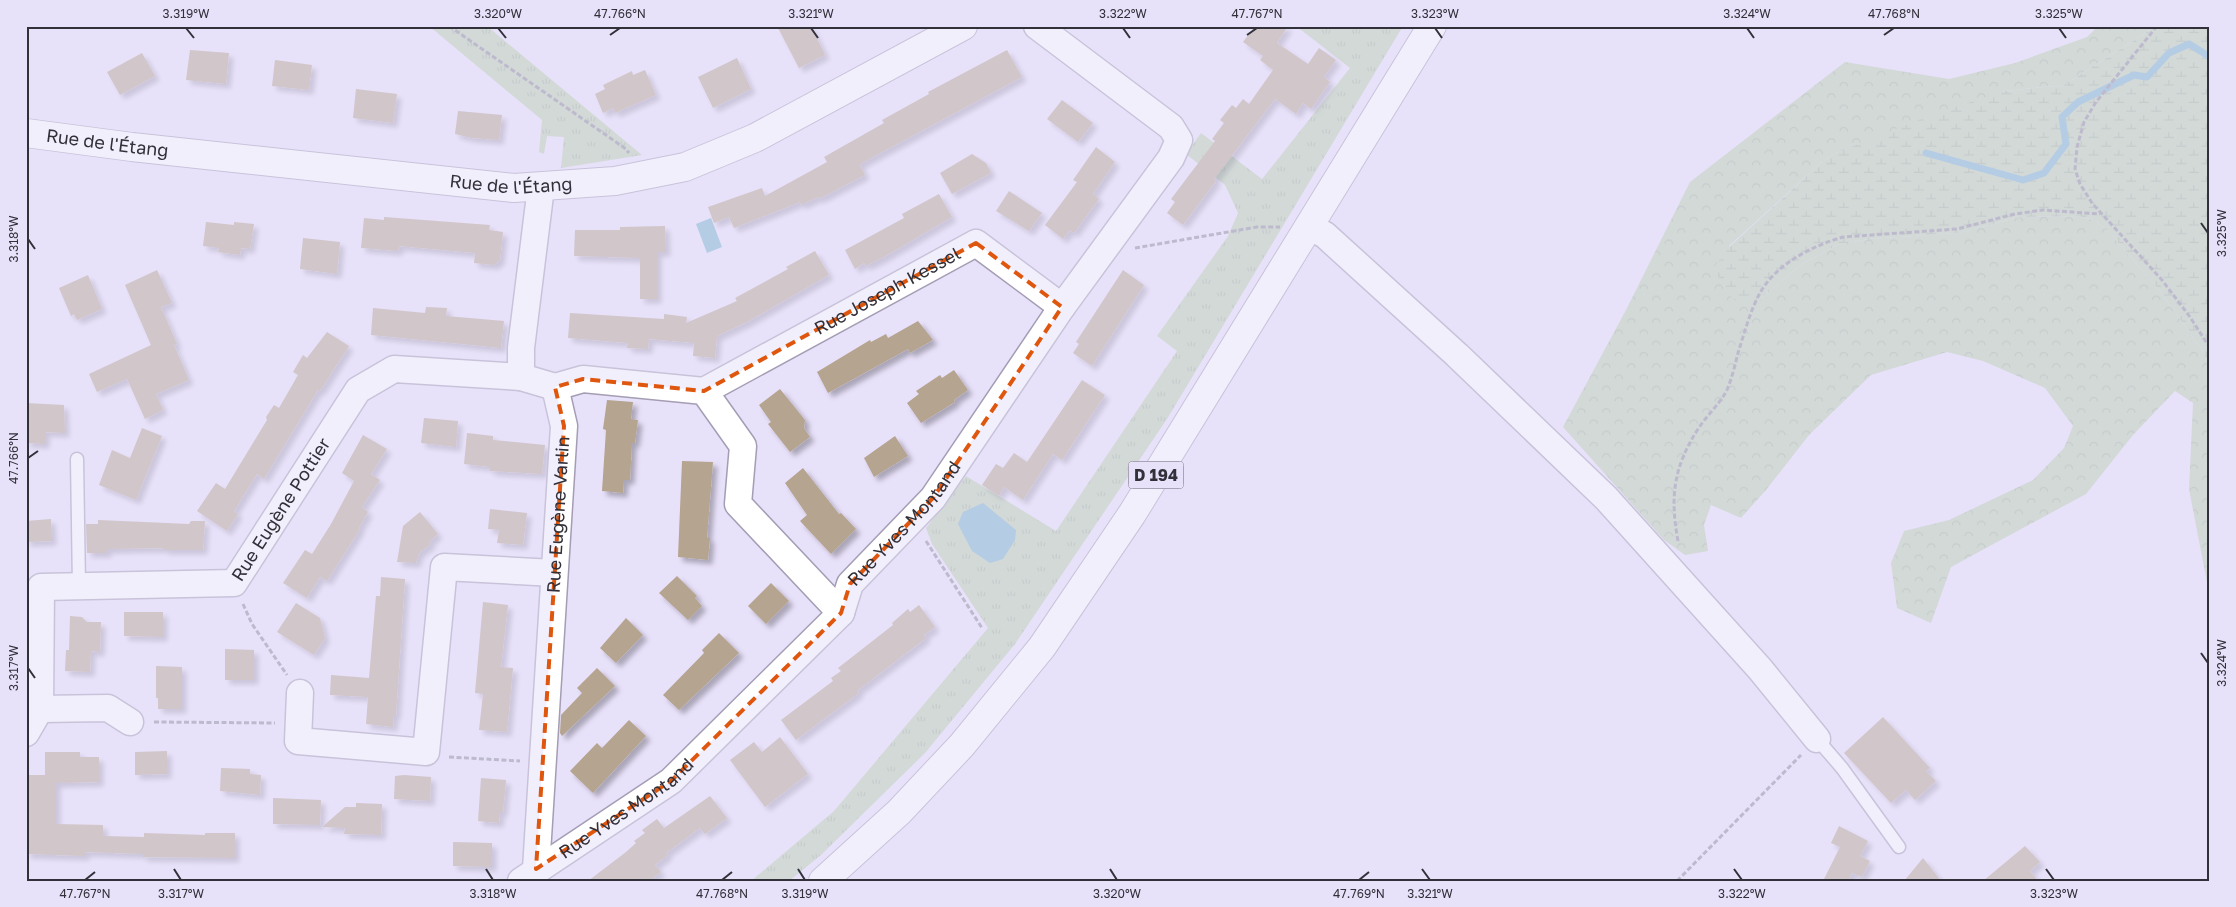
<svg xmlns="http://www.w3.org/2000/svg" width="2236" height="907" font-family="'Golos Text',sans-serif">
	<defs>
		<pattern id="grass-tufts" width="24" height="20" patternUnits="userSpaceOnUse" patternTransform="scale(1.25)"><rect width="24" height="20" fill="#b8cfae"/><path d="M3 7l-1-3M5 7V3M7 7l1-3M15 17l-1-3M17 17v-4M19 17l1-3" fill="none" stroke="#9fb296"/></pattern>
		<pattern id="forest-crowns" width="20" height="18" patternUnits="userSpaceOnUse" patternTransform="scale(1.25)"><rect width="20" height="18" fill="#b8cfae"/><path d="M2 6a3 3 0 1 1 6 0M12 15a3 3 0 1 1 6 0" fill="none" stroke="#9fb296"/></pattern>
		<pattern id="wetland-marsh" width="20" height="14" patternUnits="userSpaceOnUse" patternTransform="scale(1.25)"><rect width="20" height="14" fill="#b8cfae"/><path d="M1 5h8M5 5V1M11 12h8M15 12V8" fill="none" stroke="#9fb296"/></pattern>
		<filter id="shadow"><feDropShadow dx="4.5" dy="4.5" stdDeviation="2.5" flood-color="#0004"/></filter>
	</defs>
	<rect width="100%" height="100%" fill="#e8e1fa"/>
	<g fill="url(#grass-tufts)">
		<path d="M429,26H487L642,155L561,168L564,137L547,136L544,154L539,152L542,120Z"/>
		<path d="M1296,26H1403L1167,419L1015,644L925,753L821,855L789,881H751L834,811L988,628L932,544L926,528L966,476L1056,531L1177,351L1157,336L1228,236L1238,213L1225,185L1186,154L1201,133L1262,179L1350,68Z"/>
	</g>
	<path fill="url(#forest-crowns)" d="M2098,26H2151L2150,30L2064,85L2005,91L1836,153L1822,162L1729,246L1759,300L1802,264L1837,245L1868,239L1958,233L2020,217L2079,216L2096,221L2109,232L2160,291L2202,350L2210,369V598L2189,489L2193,403L2175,391L2133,435L2086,494L1951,567L1931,623L1897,608L1891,563L1904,531L1949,520L2033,480L2064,448L2073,426L2045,388L1983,361L1947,352L1871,375L1809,435L1766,490L1741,518L1711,505L1704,525L1708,551L1685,555L1664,540L1563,427L1627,308L1690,182L1845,62L1949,79L2015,63L2087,37Z"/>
	<path fill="url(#wetland-marsh)" d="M2151,26H2210V369L2202,350L2160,291L2109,232L2096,221L2079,216L2020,217L1958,233L1868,239L1837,245L1802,264L1759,300L1745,304L1726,294L1714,267L1729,247L1822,162L1836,153L1936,113L2005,91L2064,85L2150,30Z"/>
	<g fill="#78b1cc">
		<path d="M711,218L722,247L707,253L696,224Z"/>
		<path d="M983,503L1016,530L1015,540L1003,559L990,563L972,551L958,524L963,512Z"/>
	</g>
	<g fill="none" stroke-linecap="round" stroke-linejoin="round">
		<path stroke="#78b1cc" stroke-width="7" d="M1926,153L2023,180L2044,173L2066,144L2062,117L2078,102L2134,75L2147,77L2169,53L2189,44L2210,57"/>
	</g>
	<g fill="#b5a490" filter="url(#shadow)">
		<path d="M777,26H811L825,55L799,68Z"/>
		<path d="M1255,26H1288L1277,43L1308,64L1319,48L1336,60L1324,77L1330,82L1311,109L1303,103L1296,114L1275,99L1214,179L1216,181L1183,225L1167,213L1175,202L1171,199L1215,141L1212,139L1224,123L1220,120L1232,105L1236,108L1243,99L1249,104L1273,70L1260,60L1263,56L1243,42Z"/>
		<path d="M190,50L229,53L226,84L186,80Z"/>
		<path d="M1007,50L1022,77L862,163L860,165L865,175L819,199L818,197L801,205L800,202L734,228L729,217L714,223L708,207L762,188L765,196L827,162L824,157L884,123L882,120L929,94L928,92Z"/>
		<path d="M142,53L155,76L120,95L107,72Z"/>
		<path d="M737,58L751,89L713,108L698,77Z"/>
		<path d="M275,60L312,65L309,90L272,86Z"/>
		<path d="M645,70L656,95L615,113L613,108L603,113L595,94L605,89L603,85L632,71L633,75Z"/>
		<path d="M356,89L397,94L393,123L353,118Z"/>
		<path d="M1062,100L1093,123L1078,142L1047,119Z"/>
		<path d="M458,111L502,115L499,140L472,138L455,134Z"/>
		<path d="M1096,147L1115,162L1093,194L1099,199L1074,233L1070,230L1063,239L1045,225L1077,182L1073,180Z"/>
		<path d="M972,154L986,163L991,173L952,194L940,173Z"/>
		<path d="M1009,191L1042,213L1029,231L996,211Z"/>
		<path d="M939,194L952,217L884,257L866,266L864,263L855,269L845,250L904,218L902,214Z"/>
		<path d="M384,217L490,225L489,230L503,232L500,260L494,265L474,263L475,253L399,246L398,251L361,248L364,218L384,220Z"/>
		<path d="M206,222L234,225V222L254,224L250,249L241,248L240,255L218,252L219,248L203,246Z"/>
		<path d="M665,226L666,252H657V299H640V258L574,256L575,230H620V227Z"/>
		<path d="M303,238L340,242L337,274L300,269Z"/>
		<path d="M815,251L829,275L747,322L717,336L715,358L693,356L694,343L649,339L648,349L627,348L628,343L568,338L570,313L664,319V314L687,317L686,323L737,301L735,298L788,269L786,267Z"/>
		<path d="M157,270L172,303L161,307L177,344L174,345L189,380L156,394L163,410L145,419L127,379L97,392L89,374L151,345L125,285Z"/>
		<path d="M1123,270L1144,285L1092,366L1073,353L1079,344L1076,342Z"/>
		<path d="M88,275L102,309L77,320L74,314L71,316L59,288Z"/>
		<path d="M426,307L447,308L446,316L504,321L501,348L371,335L373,308L425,313Z"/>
		<path d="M918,321L933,340L910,353L908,349L828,393L817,372L870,340L871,342L886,334L888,338Z"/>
		<path d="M327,332L349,346L320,391L318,390L264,479L257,474L234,511L238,514L227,531L197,511L216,483L225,489L267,420L266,417L274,405L279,408L298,375L293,372L303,355L307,358Z"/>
		<path d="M954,370L968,390L954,400L955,402L921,423L907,403L919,394L916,391L940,375L942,378Z"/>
		<path d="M1082,380L1105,395L1062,460L1053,454L1023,500L1004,487L999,496L982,485L996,464L1003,468L1014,453L1027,462Z"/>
		<path d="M780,389L805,420L804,428L810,437L790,452L768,424L771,422L759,405Z"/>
		<path d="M607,400L633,402L631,419L638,420L635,443H632L630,480H624L623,493L602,491L606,430L603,429Z"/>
		<path d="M26,403L64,405L65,433L45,432V444L26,443Z"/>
		<path d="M424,418L458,421L456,447L421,443Z"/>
		<path d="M142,428L162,436L136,500L99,485L112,450L130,458Z"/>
		<path d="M467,433L493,436V440L545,445L542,474L490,471V467L464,464Z"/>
		<path d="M363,435L387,449L371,474L380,480L362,507L368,512L359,528L360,529L327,581L320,577L307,598L283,583L305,550L312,554L331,524L354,481L342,473Z"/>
		<path d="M895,436L908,456L874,477L864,458Z"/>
		<path d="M682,461L713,462L707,538H710L708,560L678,557Z"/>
		<path d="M803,468L839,514L841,513L856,529L831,554L800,521L807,515L785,483Z"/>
		<path d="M490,509L527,513L523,545L497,543L499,530L488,529Z"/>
		<path d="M420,512L438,534L429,542L431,544L419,553L416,563L397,562L403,526Z"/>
		<path d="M51,519L52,541L26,542V521Z"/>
		<path d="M98,520L189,524L191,521H205L203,550H164V548L107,549V553H87L86,524H98Z"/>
		<path d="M677,576L697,596L695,598L702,606L688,620L659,593Z"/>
		<path d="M381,577L405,579L396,715H394L393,727L366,724L368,697L330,695L331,675L369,678L376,596H380Z"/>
		<path d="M771,583L789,601L766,624L748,606Z"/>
		<path d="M483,602L508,605L501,667L513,668L507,732L479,730L483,694L475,693Z"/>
		<path d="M296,603L320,618L325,638L314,655L277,632Z"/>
		<path d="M919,605L935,627L924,635L926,638L857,691L859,693L796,740L781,720L833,681L831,678L841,671L838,668L893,625L892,623L908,609L910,612Z"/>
		<path d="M124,612H163V637L124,636Z"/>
		<path d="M70,616L82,617L87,622H101L100,652L91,651L90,672L65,671L66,650H69Z"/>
		<path d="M626,618L643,635L616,663L600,648Z"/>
		<path d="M719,633L739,653L679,710L663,695L704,653L702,650Z"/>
		<path d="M225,649L254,650V680H225Z"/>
		<path d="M156,666L182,667V709H158V698H156Z"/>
		<path d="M597,668L615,686L562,736L560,733L561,715L582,693L577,688Z"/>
		<path d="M1883,717L1930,768L1926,771L1936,781L1915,800L1906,790L1891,803L1844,753Z"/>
		<path d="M629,720L646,736L593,793L570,771L597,743L602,748Z"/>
		<path d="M780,737L808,774L765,807L730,760L754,742L762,752Z"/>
		<path d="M167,751V774L135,775V752Z"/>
		<path d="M45,752H80V757H99V782L56,783V824L103,825V836L144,837V833L205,835V833H235V858L143,857V854L85,852V856L26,854V775H45Z"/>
		<path d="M221,768L250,769V774L261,775L260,795L220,791Z"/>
		<path d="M404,775L431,777L430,801L394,799L395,776Z"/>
		<path d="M481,778L506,780L503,812H500L499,823L478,821Z"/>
		<path d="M710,796L727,818L705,834L700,828L666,853L668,855L655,865L661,872L649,881H588L626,852L636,843L634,841L645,833L642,830L657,819L664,828Z"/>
		<path d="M273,798L321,800L320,825L273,824Z"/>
		<path d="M356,803L382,804L381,835L344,834L345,828L322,827L345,807H356Z"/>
		<path d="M1839,826L1868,841L1860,856L1870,861L1862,877L1852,873L1848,881H1823L1840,847L1831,843Z"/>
		<path d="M453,842L492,843V867L453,866Z"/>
		<path d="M2025,846L2040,862L2030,871L2038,881H1983Z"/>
		<path d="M1923,858L1941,881H1904Z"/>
	</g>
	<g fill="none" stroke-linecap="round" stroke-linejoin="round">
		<defs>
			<g id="lane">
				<path d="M77,459L79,586"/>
				<path d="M1817,739L1842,768L1899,847"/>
			</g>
			<g id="street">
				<path d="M1309,226L1325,235L1457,355L1606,498L1760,669L1817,739"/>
				<path d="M555,387L583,379L704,391L743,446L738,504L841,613"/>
				<path id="s1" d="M704,391L976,243L1062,307"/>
				<path d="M300,693L298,741L426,752L444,567L554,573"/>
				<path d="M40,709L108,708L130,722"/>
				<path id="s2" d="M26,733L40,709L41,587L234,583L358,390L394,369L521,377"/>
				<path id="s3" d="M536,869L564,426L555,387L521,377V348L541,187"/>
				<path id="s4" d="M521,881L671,781L841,613L850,584L933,498L1062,307L1171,158L1179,140L1171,127L1037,26"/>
			</g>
			<g id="secondary">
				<path id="s5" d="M26,133L132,147L514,188L615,181L685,167L755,138L963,26"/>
			</g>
			<path id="primary" d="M823,881L899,812L962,745L1042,647L1132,514L1432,26"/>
		</defs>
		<use href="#lane" stroke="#a49db4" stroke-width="15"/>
		<use href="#street" stroke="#a49db4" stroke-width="29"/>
		<use href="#secondary" stroke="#a49db4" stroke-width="30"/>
		<use href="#primary" stroke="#a49db4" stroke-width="30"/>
		<g stroke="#8d899a" stroke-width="3" stroke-dasharray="5 2.5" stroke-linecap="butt">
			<path d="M449,26L626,149L629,153"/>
			<path d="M2157,26L2096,102L2084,122L2077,147L2075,169L2080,184L2092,203L2162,280L2190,317L2210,348"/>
			<path d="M1135,248L1257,227H1280"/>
			<path d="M926,541L982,628"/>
			<path d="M1678,541C1670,497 1673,468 1698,429C1707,415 1719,405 1727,390C1732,378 1735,365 1738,353C1744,334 1750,311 1760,293C1776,264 1812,246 1843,237L1957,229L2015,214L2043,210L2100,214"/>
			<path d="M243,604L252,624L287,675"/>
			<path d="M154,722L275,723"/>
			<path d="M449,757L520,761"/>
			<path d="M1677,881L1801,755"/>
		</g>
		<use href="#lane" stroke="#fff" stroke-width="12"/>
		<use href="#street" stroke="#fff" stroke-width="26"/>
		<use href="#secondary" stroke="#fff" stroke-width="28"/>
		<use href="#primary" stroke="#fff" stroke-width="28"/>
	</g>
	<path d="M0 0H2236V907H0ZM976,243L1062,307L933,498L850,584L841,613L671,781L536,869L564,426L555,387L583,379L704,391Z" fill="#e8e1fa" fill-opacity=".55" fill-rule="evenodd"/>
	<path fill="none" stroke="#df570e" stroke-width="4" stroke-dasharray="10 6" stroke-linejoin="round" d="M976,243L1062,307L933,498L850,584L841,613L671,781L536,869L564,426L555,387L583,379L704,391Z"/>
	<path fill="none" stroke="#323039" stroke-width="2" d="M186,28L194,38M498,28L506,38M811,28L818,38M1123,28L1130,38M1435,28L1442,38M1747,28L1754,38M2059,28L2066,38M610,35L620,28M1247,35L1257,28M1884,35L1894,28M2201,223L2208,233M28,239L35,249M28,458L38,451M2201,653L2208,663M28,668L35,678M174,869L181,880M486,869L493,880M798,869L805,880M1110,869L1117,880M1422,869L1430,880M1734,869L1742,880M2046,869L2054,880M85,880L95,872M722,880L732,872M1359,880L1369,872"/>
	<g text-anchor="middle" stroke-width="4" stroke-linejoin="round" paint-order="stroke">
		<rect fill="#e8e1fa" stroke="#696573" stroke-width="1" x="1128.5" y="461.5" width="55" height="27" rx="4"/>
		<g font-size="16" font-weight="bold" fill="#323039">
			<text x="1156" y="481">D 194</text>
		</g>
		<g font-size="18" fill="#323039" stroke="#e8e1fa">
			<text dy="6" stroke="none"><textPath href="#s5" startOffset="82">Rue de l'Étang</textPath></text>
			<text dy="6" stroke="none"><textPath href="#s5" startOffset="488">Rue de l'Étang</textPath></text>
			<text dy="6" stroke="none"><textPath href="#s1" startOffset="209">Rue Joseph Kessel</textPath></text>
			<text dy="6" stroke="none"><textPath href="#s2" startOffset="430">Rue Eugène Pottier</textPath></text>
			<text dy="6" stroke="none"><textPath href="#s3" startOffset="355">Rue Eugène Varlin</textPath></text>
			<text dy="6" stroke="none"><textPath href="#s4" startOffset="531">Rue Yves Montand</textPath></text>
			<text dy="6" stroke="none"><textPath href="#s4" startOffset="128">Rue Yves Montand</textPath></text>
		</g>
	</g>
	<rect width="2236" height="907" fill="none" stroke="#e8e1fa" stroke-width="55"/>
	<rect x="28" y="28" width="2180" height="852" fill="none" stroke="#323039" stroke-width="2"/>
	<g font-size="12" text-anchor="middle" fill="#323039">
		<text x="186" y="18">3.319°W</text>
		<text x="498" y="18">3.320°W</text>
		<text x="620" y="18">47.766°N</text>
		<text x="811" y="18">3.321°W</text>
		<text x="1123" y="18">3.322°W</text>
		<text x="1257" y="18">47.767°N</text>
		<text x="1435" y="18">3.323°W</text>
		<text x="1747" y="18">3.324°W</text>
		<text x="1894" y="18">47.768°N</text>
		<text x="2059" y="18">3.325°W</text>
		<text transform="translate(2222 233) rotate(-90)" y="4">3.325°W</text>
		<text transform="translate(14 239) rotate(-90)" y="4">3.318°W</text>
		<text transform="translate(14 458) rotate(-90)" y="4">47.766°N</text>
		<text transform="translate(2222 663) rotate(-90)" y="4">3.324°W</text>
		<text transform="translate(14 668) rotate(-90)" y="4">3.317°W</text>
		<text x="85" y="898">47.767°N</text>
		<text x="181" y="898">3.317°W</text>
		<text x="493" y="898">3.318°W</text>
		<text x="722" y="898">47.768°N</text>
		<text x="805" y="898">3.319°W</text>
		<text x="1117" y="898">3.320°W</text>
		<text x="1359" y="898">47.769°N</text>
		<text x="1430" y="898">3.321°W</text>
		<text x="1742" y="898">3.322°W</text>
		<text x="2054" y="898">3.323°W</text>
	</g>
</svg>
